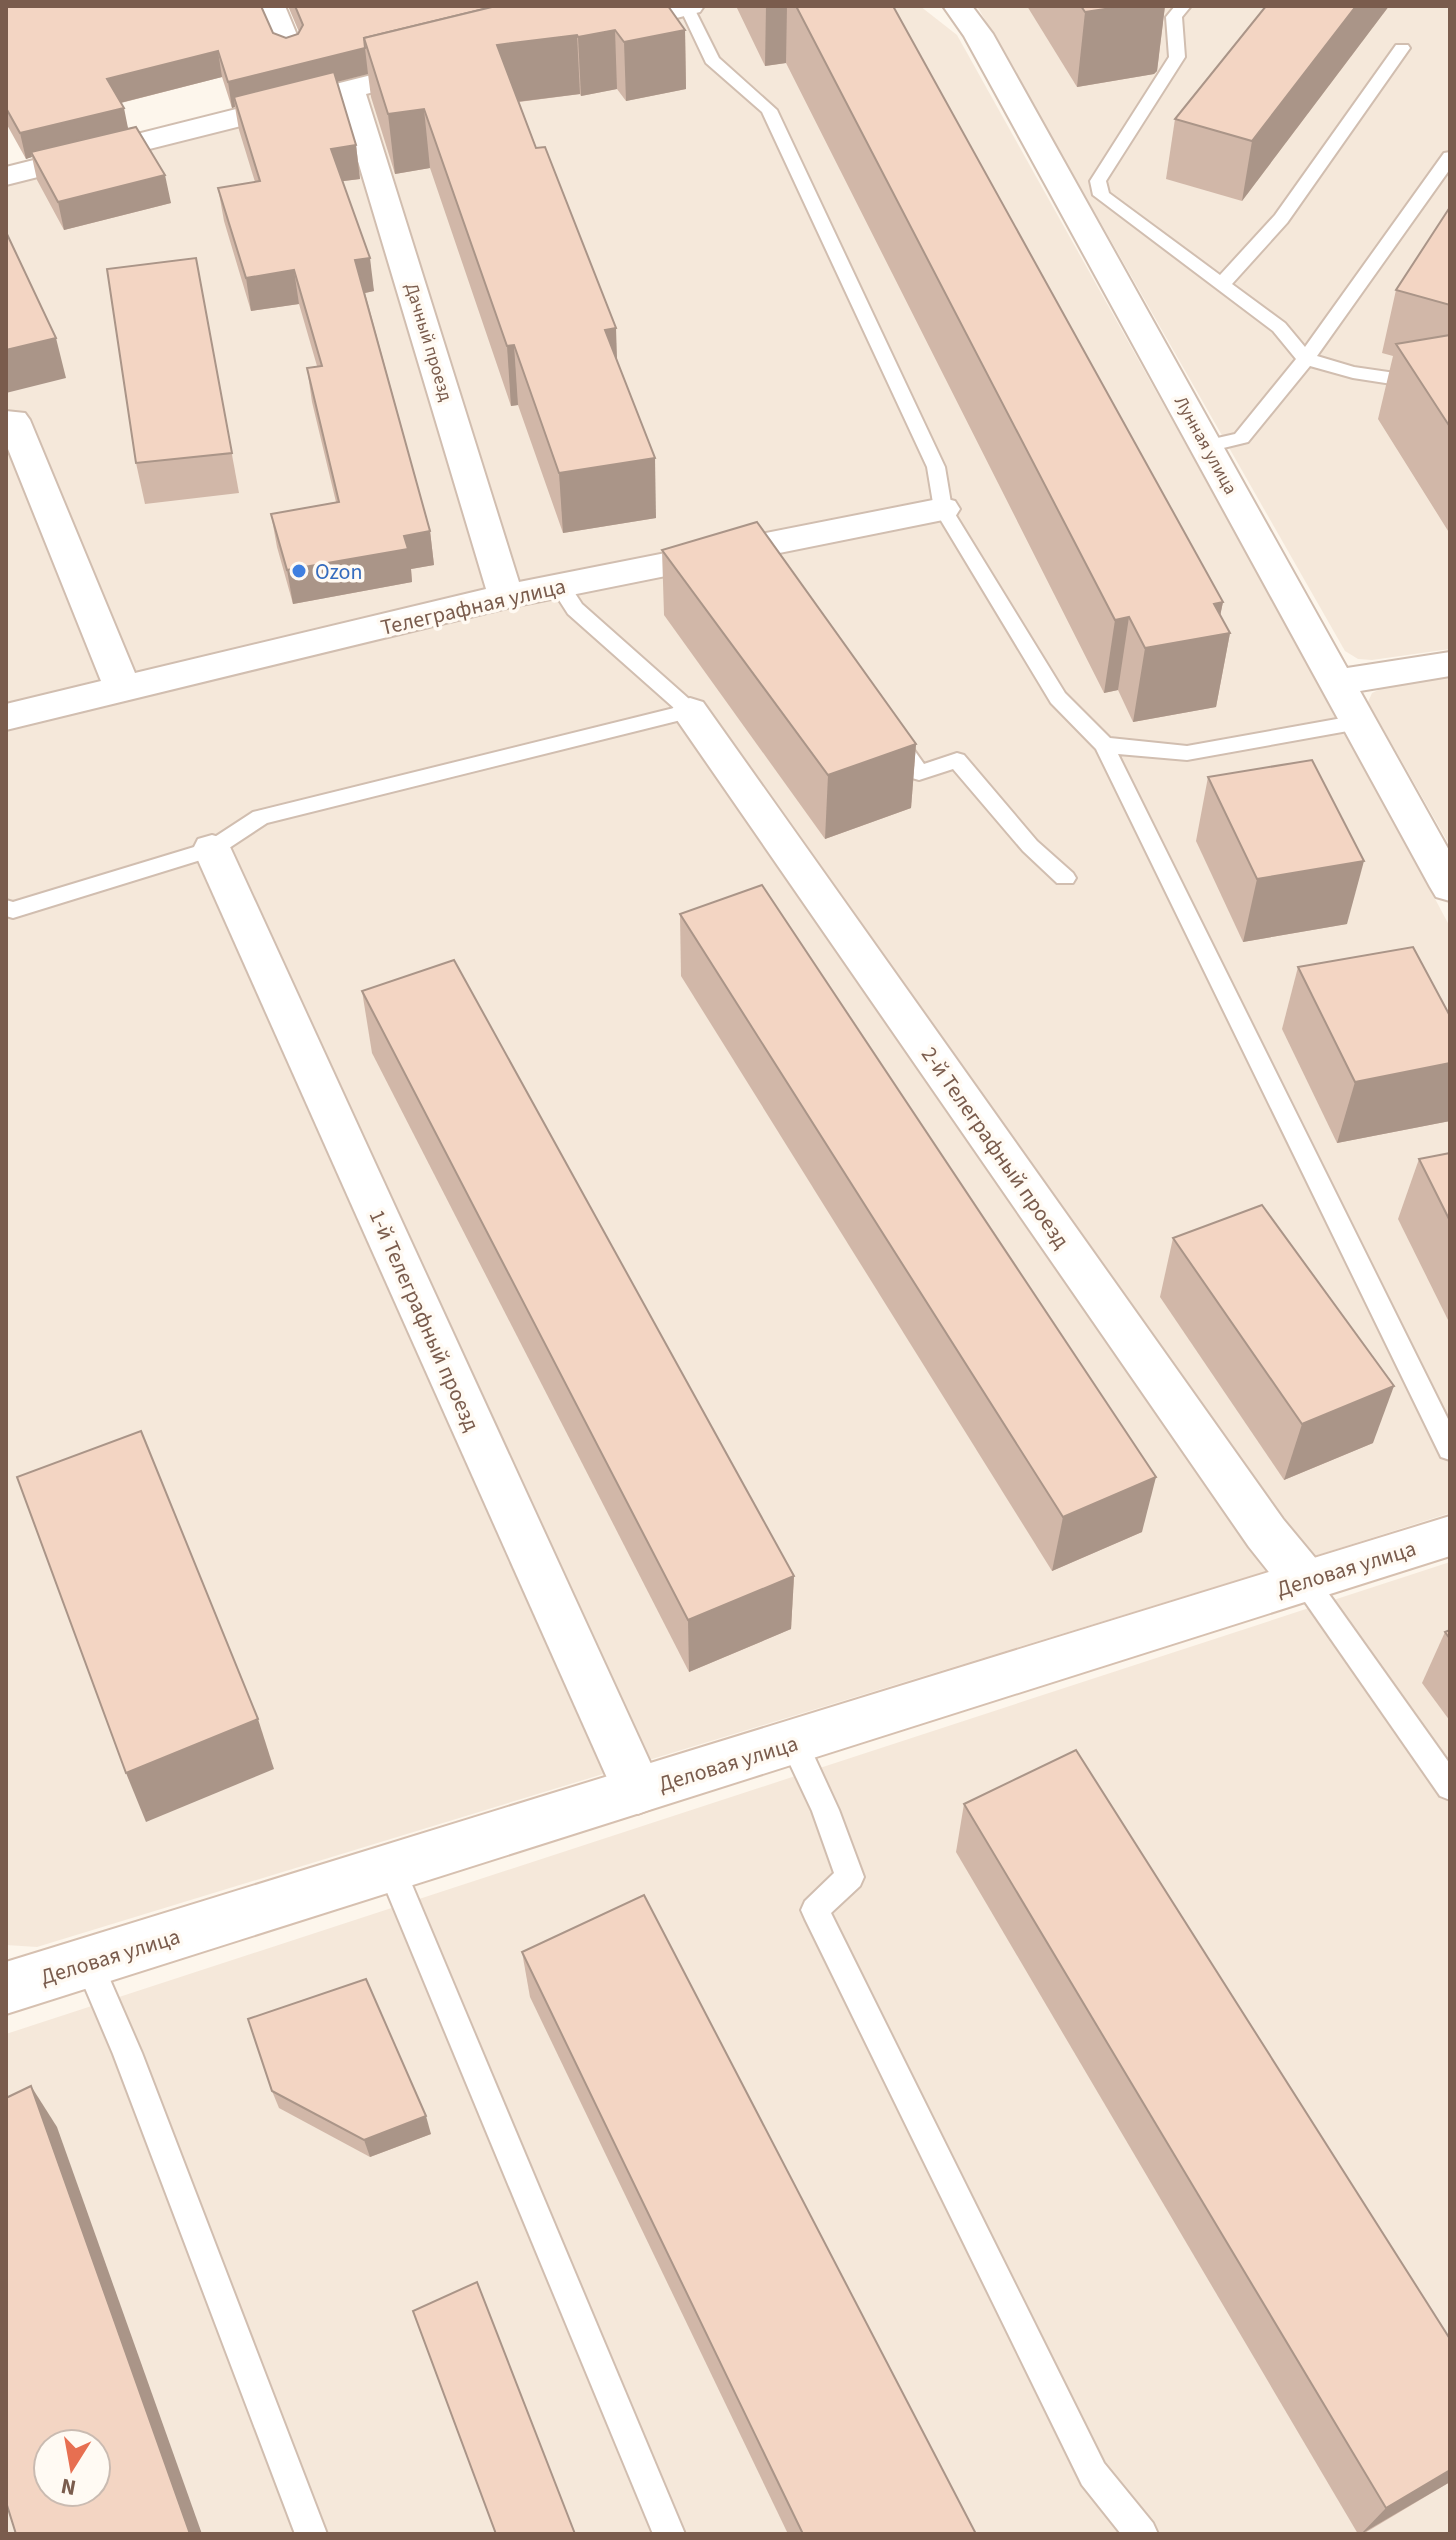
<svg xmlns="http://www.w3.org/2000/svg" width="1456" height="2540" font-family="'Source Sans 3',sans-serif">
	<rect width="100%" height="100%" fill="#fdf6ec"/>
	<g fill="#f5e8da" fill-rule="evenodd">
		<path d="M708,6H920L957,35L1354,746L1450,927V1513L1261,1573L37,1947L6,1945V184Z"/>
		<path d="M977,6H1450V649L1372,660L1358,659L1345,651Z"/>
		<path d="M1450,677V846L1368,702L1372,693L1385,687Z"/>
		<path d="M1450,1562V2534H6V2034ZM48,2444H96V2492H48Z"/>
	</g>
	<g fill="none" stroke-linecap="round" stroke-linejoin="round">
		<defs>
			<g id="lane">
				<path d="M679,6H693L719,58L777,110L945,467L952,509L1065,693L1110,738L1187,746L1359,715L1369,722L1359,729L1187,760L1118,754L1450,1423V1460L1441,1457L1096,749L1051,703L934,509L927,467L762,112L706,63Z"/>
				<path d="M1175,6H1191L1182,17L1185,57L1106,181L1109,193L1220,275L1275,215L1396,45H1408L1410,48L1287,223L1232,284L1285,323L1305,347L1444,153L1450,152V169L1317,356L1354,367L1450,381V393L1353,378L1310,366L1248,442L1207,452L1200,450L1198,446L1200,442L1235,434L1296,359L1273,331L1093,195L1090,181L1169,57L1166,17Z"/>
				<path d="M560,580L567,581L582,604L697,706L700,711L697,716L267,823L220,854L13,918L6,916V900L13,902L204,844L253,812L674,708L568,614L550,586Z"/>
				<path d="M895,731L902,733L924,764L957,753L964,755L1037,841L1073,873L1076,878L1073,883H1057L1023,851L953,769L919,780L912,778L885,738L888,733Z"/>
				<path d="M1305,1570L1314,1573L1450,1764V1800L1440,1796L1296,1589L1292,1581L1296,1573Z"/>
				<path d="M794,1731L804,1734L839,1810L864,1877L860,1886L831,1913L1104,2463L1153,2523L1158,2534H1121L1082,2485L805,1919L801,1910L805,1901L834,1873L812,1811L780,1743L784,1734Z"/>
				<path d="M391,1855L401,1859L405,1868L685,2534H653L377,1868L381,1859Z"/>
				<path d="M88,1948L98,1952L142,2053L327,2534H295L113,2054L74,1962L78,1952Z"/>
			</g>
			<g id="street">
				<path d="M257,6H285L304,52L299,58L289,61L279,58Z"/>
				<path d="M655,6H704L700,12L614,34L604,31L600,25L604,19Z"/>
				<path d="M943,6H972L993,34L1347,668L1450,652V676L1360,691L1450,852V901L1436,897L1430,887L964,36Z"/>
				<path d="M427,61L437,64L442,70L437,76L366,94L519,582L943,498L955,501L960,509L955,517L943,520L507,608L6,730V704L101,681L6,444V411L25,413L30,420L135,673L486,589L340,101L6,185V167Z"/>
				<path d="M690,698L703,702L1283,1519L1322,1566L1329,1581L1322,1596L1305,1602L1288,1596L1249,1547L677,720L671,711L677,702Z"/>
				<path d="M212,835L226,839L231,849L656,1775L663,1791L656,1807L638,1814L620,1807L193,849L198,839Z"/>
			</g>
			<path id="secondary" d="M1450,1516V1556L6,2014V1962Z"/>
		</defs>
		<use href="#lane" stroke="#d1beb0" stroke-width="4"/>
		<use href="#street" stroke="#d1beb0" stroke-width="4"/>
		<use href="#secondary" stroke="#d6c0b0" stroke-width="4"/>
		<use href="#lane" fill="#fff" fill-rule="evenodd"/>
		<use href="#street" fill="#fff" fill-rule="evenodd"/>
		<use href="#secondary" fill="#fff" fill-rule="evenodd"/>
	</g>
	<g fill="#d1b7a8">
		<path d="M6,6L273,33L286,38L298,34L299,32L288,6H668L685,30L686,89L626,101L617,89L581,96L580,94L519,102L617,360L656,518L563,533L518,405L511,406L430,168L395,174L371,97L368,74L337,82L356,145L360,179L343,181L374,291L365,293L430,531L434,565L411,569L412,582L293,604L277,547L271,514L336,502L312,402L307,368L317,366L299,304L251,311L224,221L218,188L255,182L239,130L235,107L232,108L222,77L121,103L128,129L171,203L64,230L37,180L32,157L26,159L6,123Z"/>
		<path d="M736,6H893L1223,602L1220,615L1230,633L1216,707L1133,722L1118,690L1104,693L786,63L765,66Z"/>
		<path d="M1027,6H1165L1157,71L1154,74L1077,87Z"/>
		<path d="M1389,6L1242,201L1166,179L1175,119Z"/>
		<path d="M1450,207V534L1378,419L1393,356L1382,353L1396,290Z"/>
		<path d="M196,258L239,493L145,504L136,463Z"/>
		<path d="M662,550L916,744L911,808L825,839L664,615Z"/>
		<path d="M1208,777L1347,924L1243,942L1196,841Z"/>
		<path d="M680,914L1142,1532L1052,1571L681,976Z"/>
		<path d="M1298,967L1450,1016V1121L1337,1143L1282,1029Z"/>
		<path d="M362,991L794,1576L791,1629L689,1672L372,1053Z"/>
		<path d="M1450,1153V1324L1398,1219L1419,1159Z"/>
		<path d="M1173,1238L1373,1443L1284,1480L1160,1297Z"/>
		<path d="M1450,1630V1721L1422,1683L1445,1632Z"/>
		<path d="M964,1804L1450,2482L1363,2534H1358L956,1852Z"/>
		<path d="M522,1952L976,2534H788L530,1997Z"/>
		<path d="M272,2091L431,2134L370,2157L279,2108Z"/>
	</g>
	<g fill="#aa9588">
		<path d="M766,6H787L786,63L765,66Z"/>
		<path d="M1125,6H1165L1157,71L1154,74L1077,87L1085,12Z"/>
		<path d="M1356,6H1389L1242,201L1252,141Z"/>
		<path d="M615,30L617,89L581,96L578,37Z"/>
		<path d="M685,30L686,89L626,101L624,42Z"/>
		<path d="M577,35L580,94L501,104L497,45Z"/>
		<path d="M365,48L368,74L237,107L234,97L235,107L232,108L228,82Z"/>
		<path d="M218,51L222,77L112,105L107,79Z"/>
		<path d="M124,108L129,133L31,152L32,157L26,159L20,133Z"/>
		<path d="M424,109L430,168L395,174L388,114Z"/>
		<path d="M356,145L360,179L336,182L331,149Z"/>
		<path d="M165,175L171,203L64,230L58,202Z"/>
		<path d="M370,258L374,291L360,294L355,260Z"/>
		<path d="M294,270L299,304L251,311L246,278Z"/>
		<path d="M616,328L618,388L605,330Z"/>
		<path d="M56,338L66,378L6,393V350Z"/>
		<path d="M514,345L518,405L511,406L507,346Z"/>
		<path d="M655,458L656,518L563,533L559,473Z"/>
		<path d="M430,531L434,565L411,569L412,582L293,604L287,570L404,536Z"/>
		<path d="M1223,602L1216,636L1230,633L1216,707L1133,722L1145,648L1214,604Z"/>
		<path d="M1129,617L1118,690L1104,693L1115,620Z"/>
		<path d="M916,744L911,808L825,839L828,775Z"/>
		<path d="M1364,861L1347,924L1243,942L1257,879Z"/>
		<path d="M1450,1063V1121L1337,1143L1355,1082Z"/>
		<path d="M1394,1386L1373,1443L1284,1480L1302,1424Z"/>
		<path d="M1156,1477L1142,1532L1052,1571L1063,1517Z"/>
		<path d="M794,1576L791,1629L689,1672L688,1620Z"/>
		<path d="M258,1719L274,1769L146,1822L126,1773Z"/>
		<path d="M31,2086L57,2127L202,2534H190Z"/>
		<path d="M426,2116L431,2134L370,2157L364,2140Z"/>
		<path d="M1450,2470V2482L1361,2534L1386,2508Z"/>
	</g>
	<g fill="#f3d5c3" stroke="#aa9588" stroke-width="2" fill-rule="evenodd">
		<path d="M6,6H261L273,33L286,38L298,34L303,25L295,6H496L364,38L365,48L228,82L218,51L107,79L124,108L20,133L6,108Z"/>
		<path d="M496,6H668L685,30L624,42L615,30L578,37L577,35L497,45L536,148L545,147L616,328L605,330L655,458L559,473L514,345L507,346L424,109L388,114L364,38Z"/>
		<path d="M796,6H893L1223,602L1214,604L1230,633L1145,648L1129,617L1115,620Z"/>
		<path d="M1081,6H1125L1085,12Z"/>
		<path d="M1266,6H1356L1252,141L1175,119Z"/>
		<path d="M334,72L356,145L331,149L370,258L355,260L430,531L404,536L408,549L287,570L271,514L339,502L307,368L322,366L294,270L246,278L218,188L260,181L234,97Z"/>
		<path d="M136,127L165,175L58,202L31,152Z"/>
		<path d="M1450,207V305L1396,290Z"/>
		<path d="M6,232L56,338L6,350Z"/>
		<path d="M196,258L232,453L136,463L107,269Z"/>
		<path d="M1450,335V427L1396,344Z"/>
		<path d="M757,522L916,744L828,775L662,550Z"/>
		<path d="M1312,760L1364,861L1257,879L1208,777Z"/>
		<path d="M762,885L1156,1477L1063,1517L680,914Z"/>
		<path d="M1413,947L1450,1016V1063L1355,1082L1298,967Z"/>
		<path d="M454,960L794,1576L688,1620L362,991Z"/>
		<path d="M1450,1153V1221L1419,1159Z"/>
		<path d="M1262,1205L1394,1386L1302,1424L1173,1238Z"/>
		<path d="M141,1431L258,1719L126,1773L17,1477Z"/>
		<path d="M1450,1630V1639L1445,1632Z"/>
		<path d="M1076,1750L1450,2339V2470L1386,2508L964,1804Z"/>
		<path d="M644,1895L976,2534H803L522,1952Z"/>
		<path d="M366,1979L426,2116L364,2140L272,2091L248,2019Z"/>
		<path d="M31,2086L190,2534H16L6,2502V2098ZM48,2444H96V2492H48Z"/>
		<path d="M477,2282L575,2534H496L413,2311Z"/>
	</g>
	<circle fill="#3f7fe0" stroke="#fffaf3" stroke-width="3" cx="299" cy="571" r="8"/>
	<g text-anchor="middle" stroke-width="7" stroke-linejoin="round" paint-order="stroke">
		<g font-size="18" fill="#7a5c4d" stroke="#fffaf3">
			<text transform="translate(429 342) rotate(73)" y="6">Дачный проезд</text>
			<text transform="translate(1206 445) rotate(61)" y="6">Лунная улица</text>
		</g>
		<g font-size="22" fill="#366cbe" stroke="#fffaf3" text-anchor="start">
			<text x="315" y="579">Ozon</text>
		</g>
		<g font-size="22" fill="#7a5c4d" stroke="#fffaf3">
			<text transform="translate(473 606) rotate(-13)" y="8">Телеграфная улица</text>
			<text transform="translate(996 1147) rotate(55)" y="8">2-й Телеграфный проезд</text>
			<text transform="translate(425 1320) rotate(66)" y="8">1-й Телеграфный проезд</text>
			<text transform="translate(1346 1568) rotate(-17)" y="8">Деловая улица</text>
			<text transform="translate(728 1763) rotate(-17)" y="8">Деловая улица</text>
			<text transform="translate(110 1956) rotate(-17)" y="8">Деловая улица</text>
		</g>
	</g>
	<rect width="1456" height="2540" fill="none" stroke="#7a5c4d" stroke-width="16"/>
	<g transform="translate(72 2468) rotate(191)"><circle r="38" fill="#fffaf3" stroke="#cabbb1" stroke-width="2"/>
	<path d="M0-6L14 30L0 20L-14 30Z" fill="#e76f51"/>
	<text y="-12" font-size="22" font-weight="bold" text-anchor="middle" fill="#7a5c4d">N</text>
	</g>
</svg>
